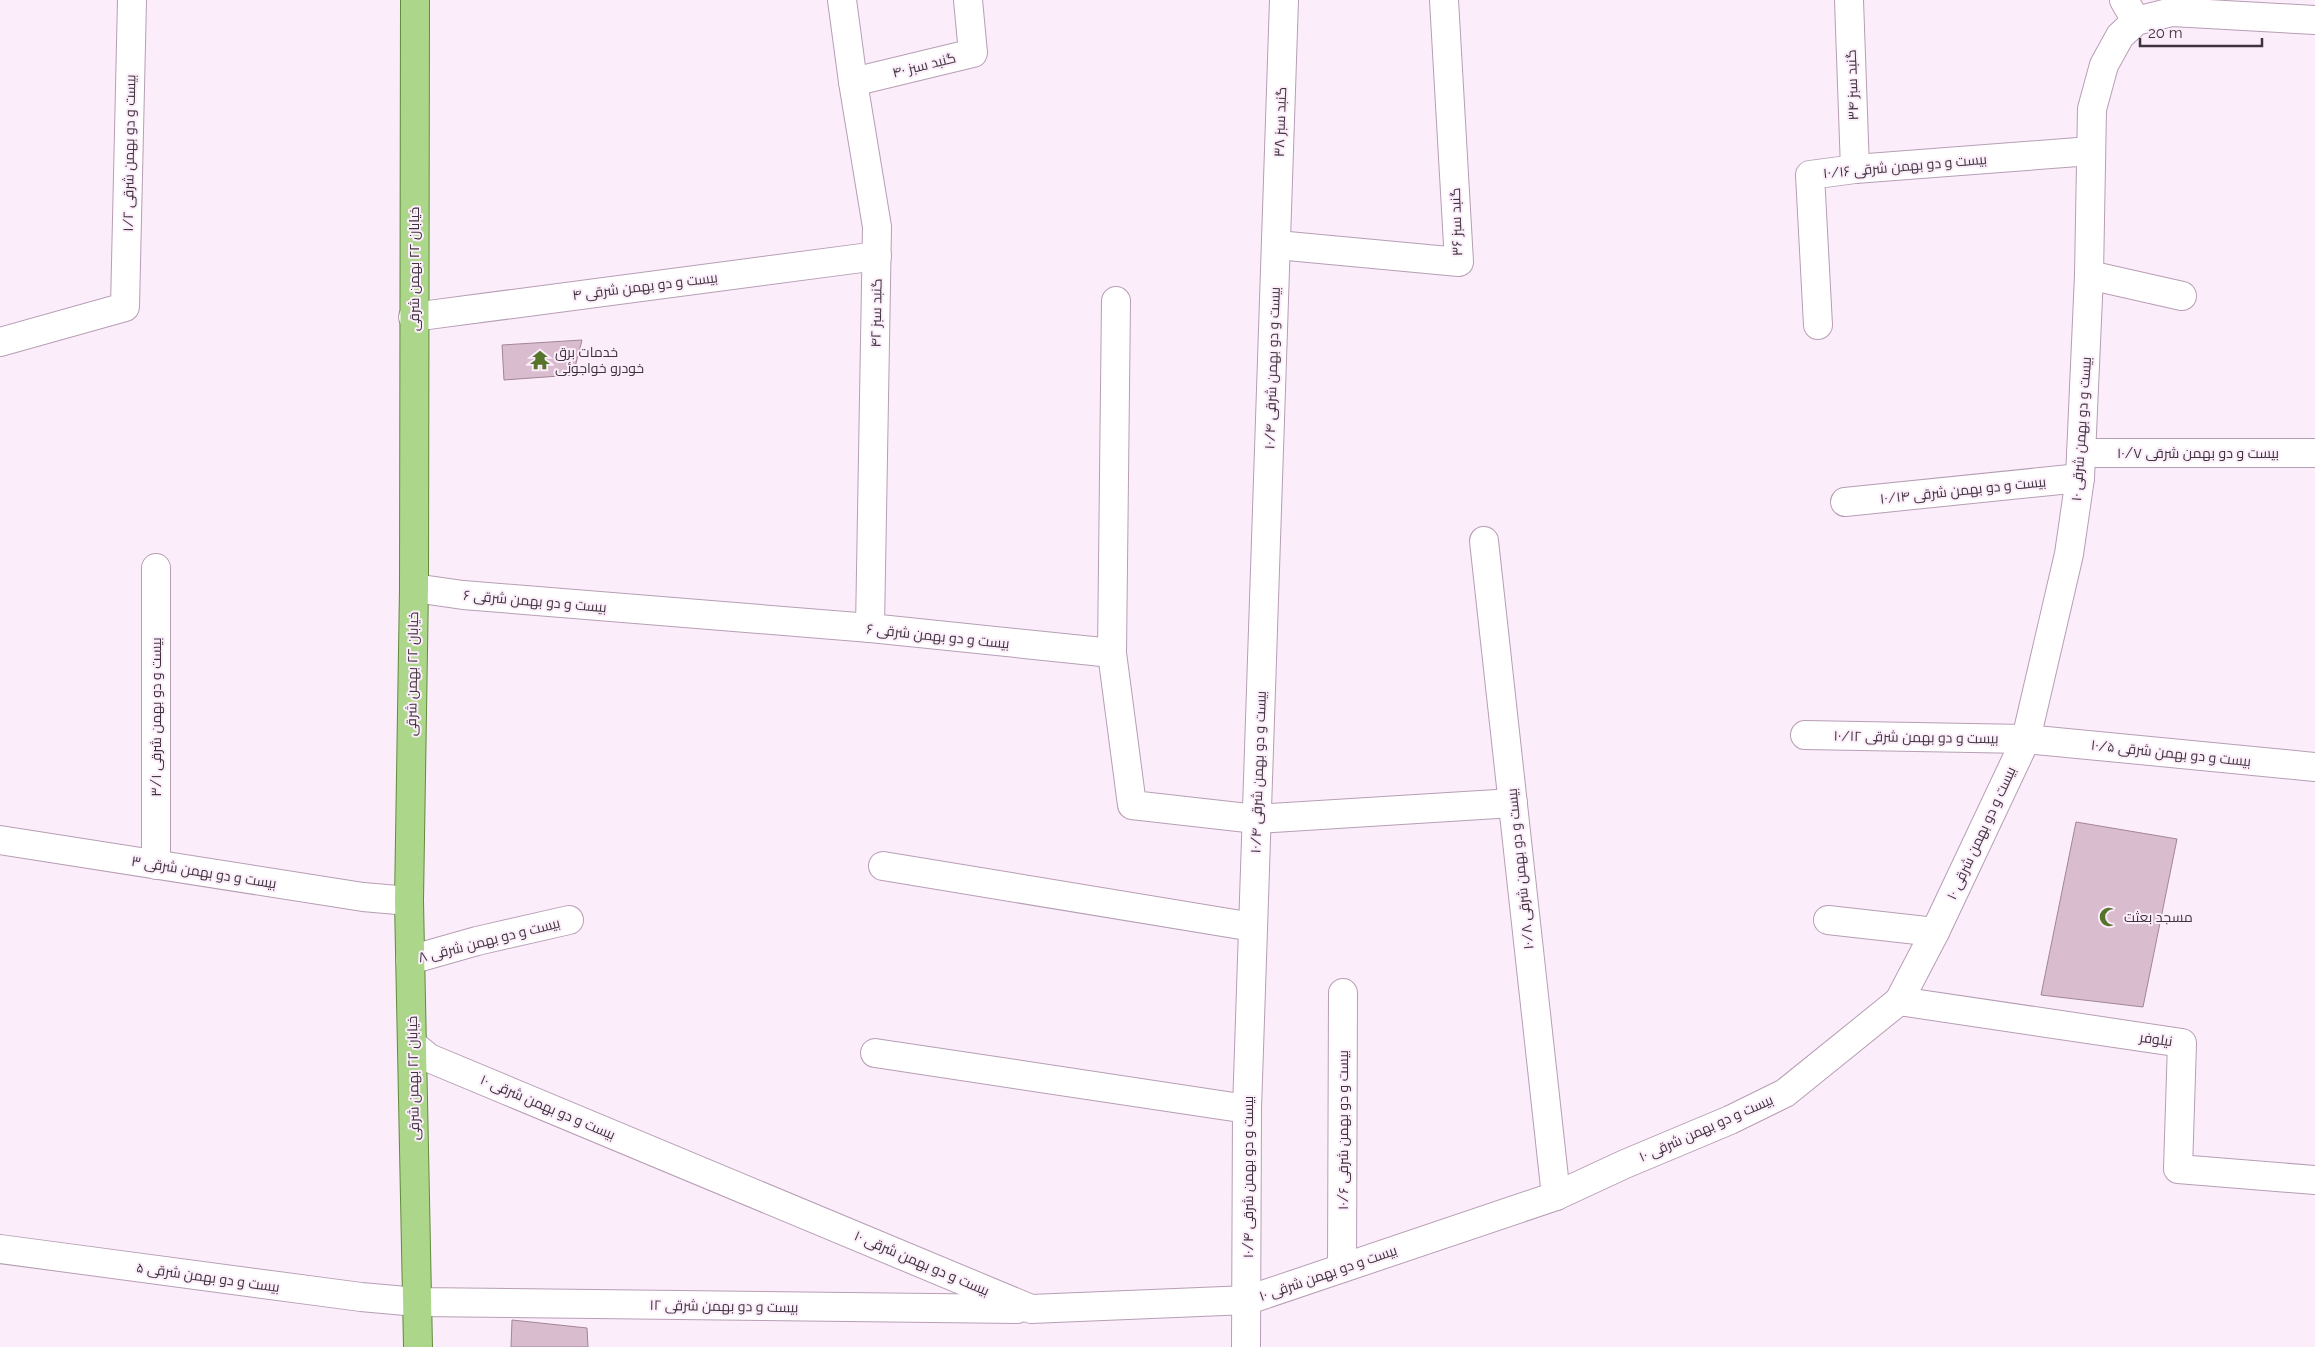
<svg xmlns="http://www.w3.org/2000/svg" width="2315" height="1347" font-family="Raleway,Cairo,sans-serif">
	<rect width="100%" height="100%" fill="#fcedfb"/>
	<g fill="#dabccf" stroke="#a28698">
		<path d="M582,340L573,375L504,380L502,345Z"/>
		<path d="M2076,822L2177,839L2143,1007L2041,995Z"/>
		<path d="M512,1320L587,1328L588,1347H511Z"/>
	</g>
	<g fill="none" stroke-linecap="round" stroke-linejoin="round">
		<defs>
			<g id="minor">
				<path d="M842,0L853,82L877,227L870,628"/>
				<path d="M1849,0L1855,169"/>
				<path d="M2124,0L2136,21"/>
				<path d="M853,82L973,53L968,0"/>
				<path d="M1277,245L1459,262L1444,0"/>
				<path d="M2089,275L2182,296"/>
				<path d="M413,317L877,256"/>
				<path d="M1818,325L1810,175L1855,169L2091,151"/>
				<path d="M0,342L125,307L132,0"/>
				<path d="M2081,453H2315"/>
				<path d="M1845,502L2080,478"/>
				<path d="M1484,541L1556,1196"/>
				<path d="M156,568V865"/>
				<path d="M414,588L463,595L870,628L1112,653L1116,301"/>
				<path d="M1112,653L1132,805L1256,819L1513,803"/>
				<path d="M1805,735L2026,739L2315,767"/>
				<path d="M0,840L363,897L409,901"/>
				<path d="M883,866L1253,927"/>
				<path d="M1828,920L1935,932"/>
				<path d="M410,960L477,941L569,920"/>
				<path d="M1899,1001L2182,1043L2178,1169L2315,1180"/>
				<path d="M412,1044L429,1058L1031,1309L1248,1300L1556,1196L1625,1164L1730,1120L1785,1093L1899,1001L1935,932L2026,739L2069,554L2080,478L2089,275L2092,109L2104,65L2120,36L2136,21L2172,12L2315,20"/>
				<path d="M875,1053L1247,1109"/>
				<path d="M0,1249L361,1297L417,1302L1017,1309"/>
				<path d="M1342,1268L1343,993"/>
				<path d="M1246,1347L1247,1109L1284,0"/>
			</g>
			<path id="major" d="M415,0L414,588L409,901L418,1347"/>
		</defs>
		<use href="#minor" stroke="#b79eb5" stroke-width="30"/>
		<use href="#major" stroke="#618b3c" stroke-width="30"/>
		<use href="#minor" stroke="#fff" stroke-width="28"/>
		<use href="#major" stroke="#acd68a" stroke-width="28"/>
	</g>
	<defs>
		<symbol id="temple-bare" viewBox="-9 -9 18 18"><path d="M0-6L5-2H3V0L6.5 2.5H4V6H1.5V3h-3V6H-4V2.5H-6.5L-3 0V-2H-5Z" fill="#56742a" stroke="#fcedfb" stroke-width="2.5" paint-order="stroke"/></symbol>
		<symbol id="mosque-bare" viewBox="-9 -9 18 18"><path d="M3.5-4.9A6 6 0 1 0 3.5 4.9A5 5 0 1 1 3.5-4.9Z" fill="#56742a" stroke="#fcedfb" stroke-width="2.5" paint-order="stroke"/></symbol>
	</defs>
	<g fill-rule="evenodd">
		<use href="#temple-bare" x="526" y="346" width="28" height="28"/>
		<use href="#mosque-bare" x="2095" y="903" width="28" height="28"/>
	</g>
	<g text-anchor="middle" stroke-width="4" stroke-linejoin="round" paint-order="stroke">
		<g font-size="14" fill="#3e343d" stroke="#fcedfb">
			<text transform="translate(924 65) rotate(-14)" y="5">گنبد سبز ۴۰</text>
			<text transform="translate(1852 85) rotate(-92)" y="5">گنبد سبز ۳۴</text>
			<text transform="translate(1280 122) rotate(-88)" y="5">گنبد سبز ۳۸</text>
			<text transform="translate(129 153) rotate(-89)" y="5">بیست و دو بهمن شرقی ۱/۲</text>
			<text transform="translate(1905 166) rotate(-5)" y="5">بیست و دو بهمن شرقی ۱۰/۱۶</text>
			<text transform="translate(1456 222) rotate(-92)" y="5">گنبد سبز ۳۶</text>
			<text transform="translate(414 269) rotate(-90)" y="5">خیابان ۲۲ بهمن شرقی</text>
			<text transform="translate(645 286) rotate(-7)" y="5">بیست و دو بهمن شرقی ۴</text>
			<text transform="translate(876 313) rotate(-89)" y="5">گنبد سبز ۴۲</text>
			<text transform="translate(1272 368) rotate(-88)" y="5">بیست و دو بهمن شرقی ۱۰/۴</text>
			<text transform="translate(2081 429) rotate(-86)" y="5">بیست و دو بهمن شرقی ۱۰</text>
			<text x="2198" y="458">بیست و دو بهمن شرقی ۱۰/۷</text>
			<text transform="translate(1963 490) rotate(-6)" y="5">بیست و دو بهمن شرقی ۱۰/۱۴</text>
			<text transform="translate(535 601) rotate(5)" y="5">بیست و دو بهمن شرقی ۶</text>
			<text transform="translate(938 636) rotate(6)" y="5">بیست و دو بهمن شرقی ۶</text>
			<text transform="translate(412 674) rotate(-89)" y="5">خیابان ۲۲ بهمن شرقی</text>
			<text transform="translate(156 717) rotate(-90)" y="5">بیست و دو بهمن شرقی ۳/۱</text>
			<text transform="translate(1916 737) rotate(1)" y="5">بیست و دو بهمن شرقی ۱۰/۱۲</text>
			<text transform="translate(2171 753) rotate(6)" y="5">بیست و دو بهمن شرقی ۱۰/۵</text>
			<text transform="translate(1258 772) rotate(-88)" y="5">بیست و دو بهمن شرقی ۱۰/۴</text>
			<text transform="translate(1981 833) rotate(-65)" y="5">بیست و دو بهمن شرقی ۱۰</text>
			<text transform="translate(1520 869) rotate(-96)" y="5">بیست و دو بهمن شرقی ۱۰/۸</text>
			<text transform="translate(204 872) rotate(9)" y="5">بیست و دو بهمن شرقی ۳</text>
			<text transform="translate(489 940) rotate(-14)" y="5">بیست و دو بهمن شرقی ۸</text>
			<text transform="translate(2156 1039) rotate(8)" y="5">نیلوفر</text>
			<text transform="translate(413 1078) rotate(-91)" y="5">خیابان ۲۲ بهمن شرقی</text>
			<text transform="translate(548 1107) rotate(23)" y="5">بیست و دو بهمن شرقی ۱۰</text>
			<text transform="translate(1706 1128) rotate(-24)" y="5">بیست و دو بهمن شرقی ۱۰</text>
			<text transform="translate(1343 1130) rotate(-90)" y="5">بیست و دو بهمن شرقی ۱۰/۶</text>
			<text transform="translate(1248 1177) rotate(-90)" y="5">بیست و دو بهمن شرقی ۱۰/۴</text>
			<text transform="translate(922 1263) rotate(23)" y="5">بیست و دو بهمن شرقی ۱۰</text>
			<text transform="translate(1328 1273) rotate(-19)" y="5">بیست و دو بهمن شرقی ۱۰</text>
			<text transform="translate(208 1277) rotate(8)" y="5">بیست و دو بهمن شرقی ۵</text>
			<text transform="translate(724 1306) rotate(1)" y="5">بیست و دو بهمن شرقی ۱۲</text>
		</g>
		<g font-size="14" fill="#3e343d" stroke="#fcedfb" text-anchor="start">
			<text x="555" y="357">خدمات برق<tspan x="555" dy="16">خودرو خواجوئی</tspan></text>
			<text x="2124" y="922">مسجد بعثت</text>
		</g>
	</g>
	<path d="M2140 38v8h122v-8" fill="none" stroke="#3e343d" stroke-width="2.5"/>
	<text x="2148" y="38" font-size="15" fill="#3e343d" stroke="#fcedfb" stroke-width="4" paint-order="stroke">20 m</text>
</svg>
